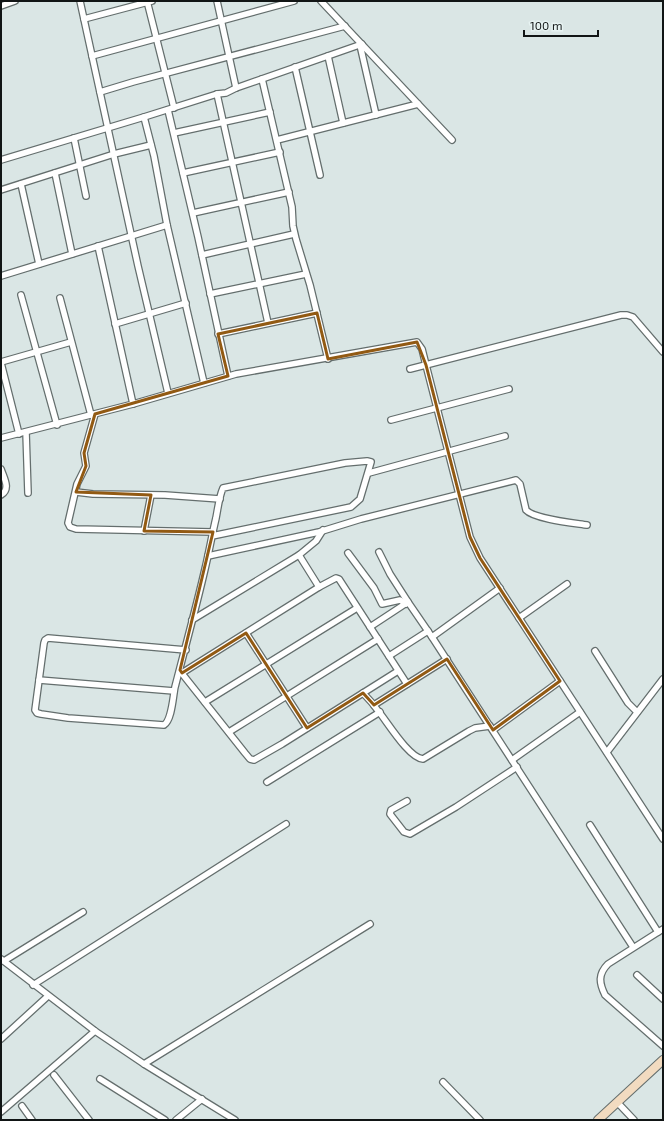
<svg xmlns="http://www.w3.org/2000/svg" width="664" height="1121" font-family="'Exo 2',sans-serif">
	<rect width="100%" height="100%" fill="#dae6e5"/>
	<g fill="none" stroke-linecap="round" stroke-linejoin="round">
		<defs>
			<g id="street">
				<path d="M80,1L138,266L168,393"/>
				<path d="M147,1L174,108"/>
				<path d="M217,1L236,88"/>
				<path d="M321,1L452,140"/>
				<path d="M1,6L15,1"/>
				<path d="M84,19L152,1"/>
				<path d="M360,45L376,115"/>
				<path d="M92,56L294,1"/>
				<path d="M328,56L343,123"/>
				<path d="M295,67L320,175"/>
				<path d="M262,79L292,207L293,226L296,239L310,285L328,359"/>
				<path d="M100,92L133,82L345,26"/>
				<path d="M217,94L268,323"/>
				<path d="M168,110L198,237L228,376"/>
				<path d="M144,117L154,156L167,225L204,383"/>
				<path d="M174,133L270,112"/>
				<path d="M74,138L86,196"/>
				<path d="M277,140L418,104"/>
				<path d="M1,160L144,117L217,94L226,93L236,88L362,44"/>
				<path d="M55,173L72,254"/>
				<path d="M183,173L280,152"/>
				<path d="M21,184L39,264"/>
				<path d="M1,190L114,154L151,145"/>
				<path d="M193,213L289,192"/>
				<path d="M98,246L133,404"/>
				<path d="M202,255L294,234"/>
				<path d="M1,276L167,225"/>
				<path d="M210,294L306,274"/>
				<path d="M21,295L57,425"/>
				<path d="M60,298L91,415"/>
				<path d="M115,324L186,303"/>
				<path d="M218,334L317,313"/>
				<path d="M1,362L71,342"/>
				<path d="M1,363L19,434"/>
				<path d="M410,369L621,315H627L633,317L663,352"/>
				<path d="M95,414L84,453L86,466L77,484L68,523L70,527L76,529L213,532"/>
				<path d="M391,420L509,389"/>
				<path d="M26,432L28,493"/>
				<path d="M1,438L133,404L236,374L417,342L422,349L426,365L470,537L480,558L663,839"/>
				<path d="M1,469C4,478 11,489 1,495"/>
				<path d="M369,473L505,436"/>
				<path d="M76,492L93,494L165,495L220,499"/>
				<path d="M144,531L151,495"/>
				<path d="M379,552L390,574L408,602"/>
				<path d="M348,553L374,588L382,604L400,600L406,604"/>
				<path d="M299,555L316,541L323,530"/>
				<path d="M208,556L319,532L361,519L516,480L520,484L526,510C534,519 574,523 587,525"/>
				<path d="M519,618L567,584"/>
				<path d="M192,620L299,555L319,587"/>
				<path d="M370,627L408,602L432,637L633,947"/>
				<path d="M246,633L307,728"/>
				<path d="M432,637L500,588"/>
				<path d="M186,650L48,638L45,640L44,643L35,710L37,713L41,714L68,718L164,725C172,720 173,696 175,687C185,648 196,608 205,569C209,552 212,535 216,518C218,508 219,497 223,488L345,463L367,461L371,462L360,499L351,507L212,536"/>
				<path d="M595,651L628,703L637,712"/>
				<path d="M389,656L428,631"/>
				<path d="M180,671L245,753L250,759L254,760L282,744L398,671"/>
				<path d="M182,673L319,587L336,578L339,579L407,684"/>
				<path d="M39,680L174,691"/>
				<path d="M363,693C369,699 374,705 379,712C388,723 409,758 423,759L469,731L475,728L490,726"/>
				<path d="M205,702L357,608"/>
				<path d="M374,705L447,659"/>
				<path d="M493,730L560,681"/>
				<path d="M229,732L378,639"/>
				<path d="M607,752L663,679"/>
				<path d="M512,760L580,712"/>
				<path d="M267,782L380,712"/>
				<path d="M407,801L391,810L390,814L404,832L410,834L456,807L517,767"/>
				<path d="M590,825L658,932"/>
				<path d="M663,929L608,964C598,974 599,983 605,995L663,1046"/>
				<path d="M1,959L95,1031L144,1064L235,1120"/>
				<path d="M4,961L83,912"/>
				<path d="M637,975L663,999"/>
				<path d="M33,985L286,824"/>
				<path d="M1,1039L48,996"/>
				<path d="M144,1064L370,924"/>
				<path d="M54,1075L89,1120"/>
				<path d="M100,1079L165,1120"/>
				<path d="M443,1082L480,1120"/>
				<path d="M617,1102L634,1120"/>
				<path d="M22,1106L32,1120"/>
				<path d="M1,1112L95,1031"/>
				<path d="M176,1120L202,1099"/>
			</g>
			<path id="secondary" d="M598,1120L663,1060"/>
		</defs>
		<use href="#street" stroke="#646e6d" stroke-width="8"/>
		<use href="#secondary" stroke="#646e6d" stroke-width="10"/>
		<use href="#street" stroke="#fff" stroke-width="5.5"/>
		<use href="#secondary" stroke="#f2dbc0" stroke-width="8"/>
	</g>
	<path fill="none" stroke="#925a13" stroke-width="3" stroke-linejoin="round" d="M317,313L328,359L417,342L426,365L470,537L480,558L560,681L493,730L447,659L374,705L363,693L307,728L246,633L182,673L180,670L213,532L144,531L151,495L76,492L86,466L84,453L95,414L228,376L218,334Z"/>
	<rect width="664" height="1121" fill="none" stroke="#111515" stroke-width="4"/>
	<path d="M524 30v6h74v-6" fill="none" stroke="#111515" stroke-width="2"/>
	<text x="530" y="30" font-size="12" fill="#111515" stroke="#e7f3f2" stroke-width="3" paint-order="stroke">100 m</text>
</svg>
